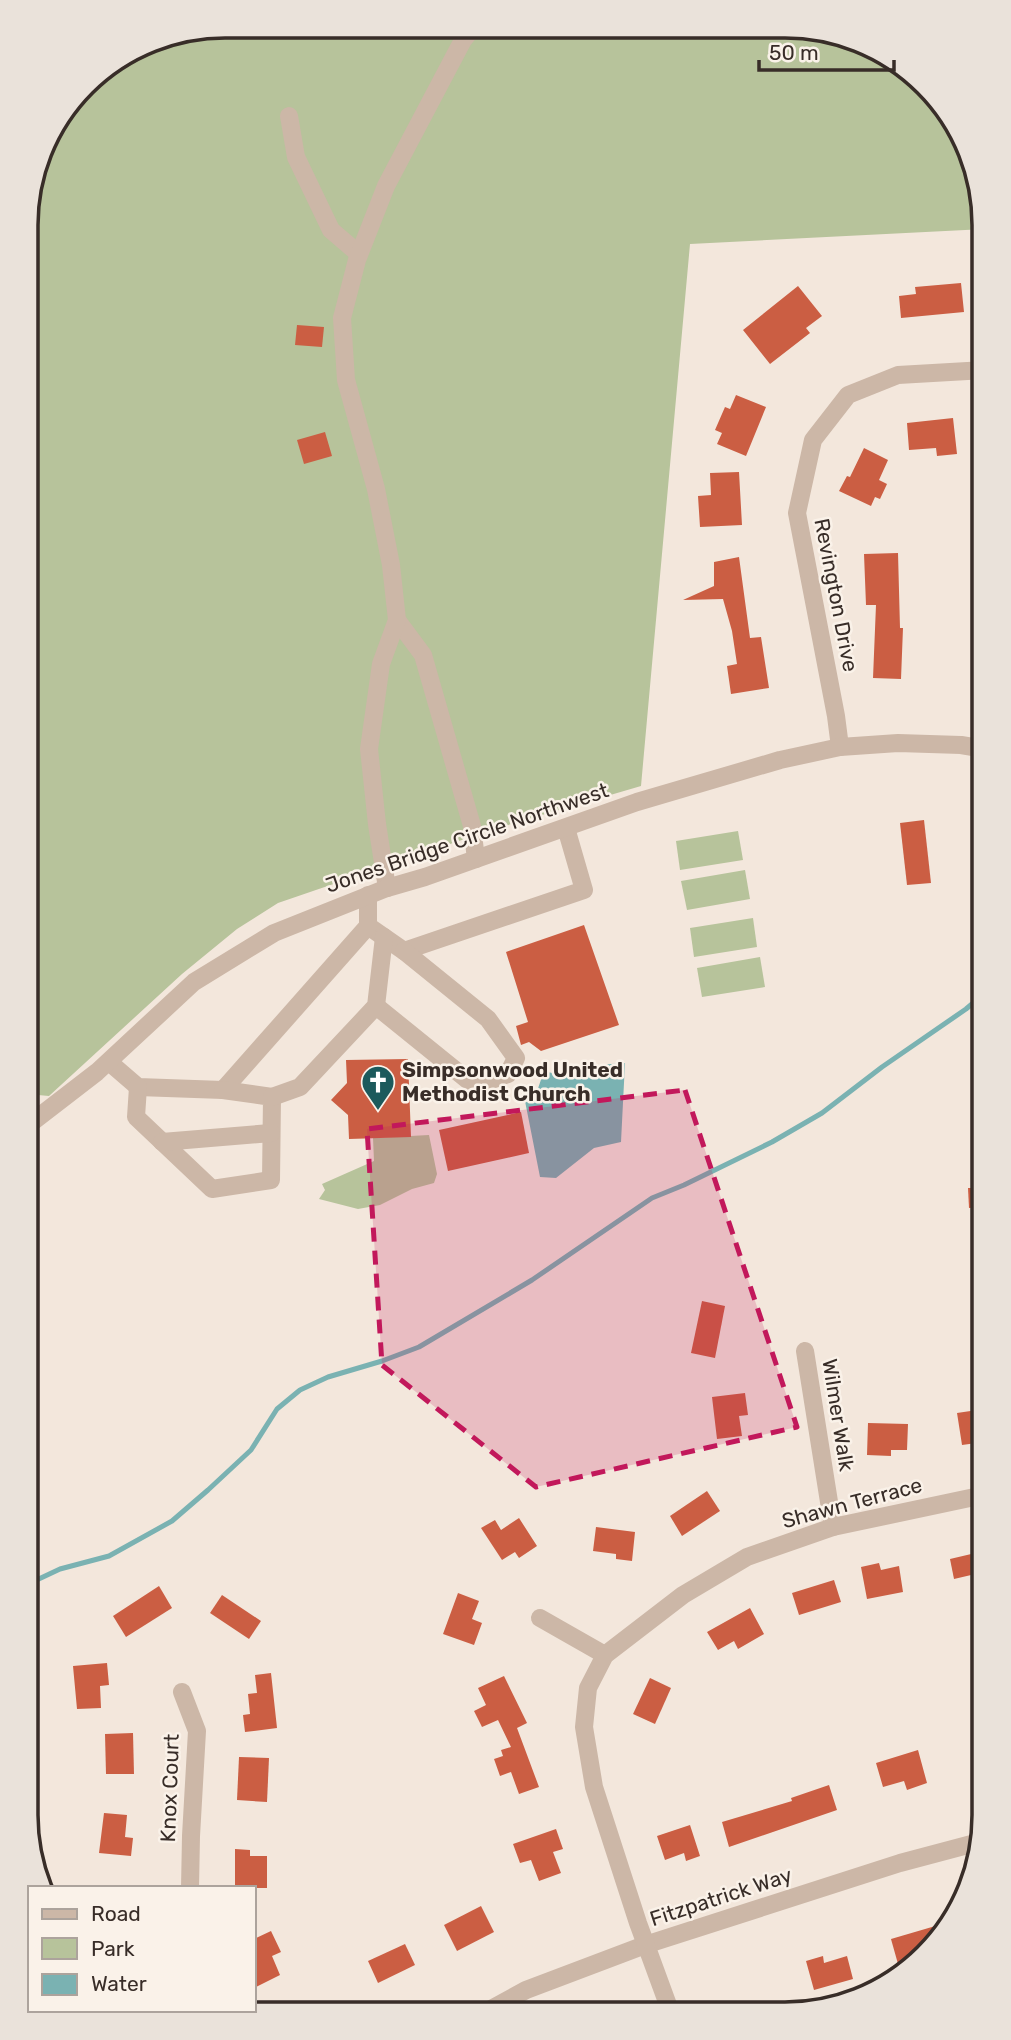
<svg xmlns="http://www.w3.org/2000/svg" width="1011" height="2040" font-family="Rubik,sans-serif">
	<rect width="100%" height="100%" fill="#f3e7dc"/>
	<g fill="#b7c39b">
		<path d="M225,26L824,30L917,76L974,162L985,229L690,244L641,786L488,831L278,903L237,929L182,974L49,1096L27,1094L28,200L47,137L94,76L149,41Z"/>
		<path d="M738,831L743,860L680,870L676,841Z"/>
		<path d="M745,870L750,899L687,910L681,881Z"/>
		<path d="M753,918L757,947L694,957L690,928Z"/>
		<path d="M760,957L765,987L702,997L697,968Z"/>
		<path d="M429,1135L437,1174L434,1183L412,1189L380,1205L358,1209L319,1199L325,1190L322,1184L374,1161L373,1138Z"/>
	</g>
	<path fill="#7ab2b2" d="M625,1063L621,1142L594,1148L556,1178L540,1177L525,1101L534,1100L544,1071L560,1075L598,1065Z"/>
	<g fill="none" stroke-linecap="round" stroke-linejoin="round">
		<path stroke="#7ab2b2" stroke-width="5" d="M26,1585L60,1569L109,1556L172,1521L208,1490L251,1450L277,1409L300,1390L328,1377L382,1361L419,1347L532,1280L652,1198L684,1185L772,1142L822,1113L882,1067L966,1009L985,993"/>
	</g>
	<g fill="#cb5e43">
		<path d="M961,283L964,312L901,318L899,296L916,294L915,287Z"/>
		<path d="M798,286L822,316L806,328L810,333L770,364L743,330Z"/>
		<path d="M297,325L324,327L322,347L295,345Z"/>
		<path d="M736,395L766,407L746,456L717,444L722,433L715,430L725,407L730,409Z"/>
		<path d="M953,418L957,454L937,456L936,448L909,450L907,423Z"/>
		<path d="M325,432L332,456L304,464L297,440Z"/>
		<path d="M864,448L888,460L879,480L887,484L880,499L875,497L871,506L839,491L847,476L850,477Z"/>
		<path d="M739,472L742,525L700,527L698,496L711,495L710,473Z"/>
		<path d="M898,553L900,628H903L901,679L873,678L876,605H866L864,554Z"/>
		<path d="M739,557L750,638L761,637L769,688L731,694L727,666L737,664L732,631L723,599L683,600L714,586V562Z"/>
		<path d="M924,820L931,883L907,885L900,823Z"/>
		<path d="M584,925L619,1025L541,1051L529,1042L521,1045L516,1026L528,1022L506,952Z"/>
		<path d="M408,1059L411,1137L349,1139L348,1115L331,1100L347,1083L346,1060Z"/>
		<path d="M521,1112L529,1153L448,1171L439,1130Z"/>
		<path d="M968,1188H984V1207L969,1208Z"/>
		<path d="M702,1301L725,1306L715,1358L691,1353Z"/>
		<path d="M745,1393L748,1415L739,1416L742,1436L717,1439L712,1397Z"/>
		<path d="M984,1409V1442L962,1445L957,1413Z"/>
		<path d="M868,1423L908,1424L907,1450H891V1456L867,1455Z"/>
		<path d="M707,1491L720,1511L682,1536L670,1516Z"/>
		<path d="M519,1518L537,1546L519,1558L515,1552L502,1560L481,1528L495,1520L501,1530Z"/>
		<path d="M596,1527L635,1532L632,1561L616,1559V1554L593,1551Z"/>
		<path d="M984,1551V1572L954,1579L950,1559Z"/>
		<path d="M879,1563L881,1570L899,1566L903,1592L867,1599L861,1567Z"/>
		<path d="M834,1580L841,1602L799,1615L792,1593Z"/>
		<path d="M159,1586L172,1608L126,1637L113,1616Z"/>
		<path d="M458,1593L479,1601L472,1619L482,1623L474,1645L443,1634Z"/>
		<path d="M222,1595L261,1621L249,1639L210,1613Z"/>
		<path d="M750,1608L764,1634L738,1649L734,1641L718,1650L707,1632Z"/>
		<path d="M107,1663L109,1685L100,1686L101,1708L77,1709L73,1666Z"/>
		<path d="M271,1673L277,1728L245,1732L243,1715L250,1714L248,1694L257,1693L255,1675Z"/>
		<path d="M504,1676L527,1723L517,1728L539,1787L519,1794L511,1772L500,1776L494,1759L503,1756L501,1750L511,1747L498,1720L482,1727L474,1711L486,1705L478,1688Z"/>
		<path d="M650,1678L671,1688L655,1724L633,1714Z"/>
		<path d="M133,1733L134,1774H106L105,1734Z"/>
		<path d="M918,1750L927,1783L907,1790L904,1781L883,1787L876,1763Z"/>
		<path d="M239,1757L269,1758L267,1802L237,1800Z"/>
		<path d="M829,1785L837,1810L729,1847L722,1822L792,1801L791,1798Z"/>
		<path d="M104,1813L127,1815L125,1837L133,1838L131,1856L99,1853Z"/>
		<path d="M690,1825L700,1856L686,1861L684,1853L665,1860L657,1836Z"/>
		<path d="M556,1829L563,1849L553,1852L561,1873L539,1881L531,1860L520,1863L513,1844Z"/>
		<path d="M235,1849L250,1850V1856H267V1888H235Z"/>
		<path d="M481,1906L494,1932L457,1951L444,1925Z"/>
		<path d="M949,1922L943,1936L909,1961L898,1964L891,1939Z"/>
		<path d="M271,1931L281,1952L272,1956L280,1975L254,1988V1939Z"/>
		<path d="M405,1944L415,1965L378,1983L368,1961Z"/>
		<path d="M823,1956L824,1963L847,1956L853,1979L814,1990L806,1961Z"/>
	</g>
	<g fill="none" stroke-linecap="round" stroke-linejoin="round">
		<g stroke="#ccb7a7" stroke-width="18">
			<path d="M289,116L296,157L331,230L359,254"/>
			<path d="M397,620L423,655L472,826L476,859"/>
			<path d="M840,747L836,716L797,513L813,440L848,395L898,375L985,370"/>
			<path d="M387,888L377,824L369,749L381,664L397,620L391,565L376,489L346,380L342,318L357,260L386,186L463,40L473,28"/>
			<path d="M368,926L404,951L584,890L566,828"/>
			<path d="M376,1006L475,1086L508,1074L516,1058L488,1019L404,951"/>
			<path d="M109,1062L138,1087L223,1090L368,926V895"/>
			<path d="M138,1087L136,1117L212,1189L271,1180L272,1097L223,1090"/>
			<path d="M272,1097L300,1087L376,1006L384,937"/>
			<path d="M27,1126L97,1072L194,982L274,933L387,888L425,877L637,802L780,760L840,747L898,743L961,745L985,749"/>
			<path d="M162,1142L271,1133"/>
			<path d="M805,1351L833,1527"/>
			<path d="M540,1618L605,1655"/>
			<path d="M182,1692L197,1731L191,1836L190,1888"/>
			<path d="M211,2010L212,2012"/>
			<path d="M484,2013L526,1990L645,1945L900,1863L979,1842"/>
			<path d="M671,2013L638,1923L594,1787L584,1727L588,1688L605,1655L683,1595L747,1557L833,1527L984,1495"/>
		</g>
	</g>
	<path fill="#c2185b" fill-opacity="0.2" stroke="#c2185b" stroke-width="5" stroke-dasharray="14 9" stroke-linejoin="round" d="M685,1090L797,1427L536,1487L382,1365L367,1129Z"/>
	<defs>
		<symbol id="church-pin" viewBox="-11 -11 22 30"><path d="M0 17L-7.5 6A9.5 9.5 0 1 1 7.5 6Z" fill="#1c5a5c" stroke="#faf2e9"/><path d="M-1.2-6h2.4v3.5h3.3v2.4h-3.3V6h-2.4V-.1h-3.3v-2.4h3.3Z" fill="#fff"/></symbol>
	</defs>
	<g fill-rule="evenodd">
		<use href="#church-pin" x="359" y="1063" width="38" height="52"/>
	</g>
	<g text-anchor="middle" stroke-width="5" stroke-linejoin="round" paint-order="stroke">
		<g font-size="21" fill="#382d28" stroke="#faf2e9">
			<text transform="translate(836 595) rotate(79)" y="7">Revington Drive</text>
			<text transform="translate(467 838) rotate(-19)" y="7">Jones Bridge Circle Northwest</text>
			<text transform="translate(838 1415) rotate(81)" y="7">Wilmer Walk</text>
			<text transform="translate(852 1503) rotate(-15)" y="7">Shawn Terrace</text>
			<text transform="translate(170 1788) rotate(-88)" y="7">Knox Court</text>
			<text transform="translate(721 1897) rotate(-18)" y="7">Fitzpatrick Way</text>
		</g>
		<g font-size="21" font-weight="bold" fill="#382d28" stroke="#faf2e9" text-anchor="start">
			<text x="402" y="1077">Simpsonwood United<tspan x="402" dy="24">Methodist Church</tspan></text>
		</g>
	</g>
	<path d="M0 0H1011V2040H0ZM225 38H785A187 187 0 0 1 972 225V1815A187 187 0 0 1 785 2002H225A187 187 0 0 1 38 1815V225A187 187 0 0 1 225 38Z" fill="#eae2da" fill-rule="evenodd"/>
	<path fill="none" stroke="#382d28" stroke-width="3.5" d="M225 38H785A187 187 0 0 1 972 225V1815A187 187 0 0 1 785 2002H225A187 187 0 0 1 38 1815V225A187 187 0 0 1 225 38Z"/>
	<rect x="28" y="1886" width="228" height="126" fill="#faf2e9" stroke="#aca39c" stroke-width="2"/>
	<rect x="42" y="1909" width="35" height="10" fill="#ccb7a7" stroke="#aca39c" stroke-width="2"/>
	<text x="91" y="1921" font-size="21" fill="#382d28">Road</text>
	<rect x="42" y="1938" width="35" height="21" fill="#b7c39b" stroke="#aca39c" stroke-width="2"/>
	<text x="91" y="1956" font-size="21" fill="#382d28">Park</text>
	<rect x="42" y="1974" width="35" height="21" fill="#7ab2b2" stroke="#aca39c" stroke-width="2"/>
	<text x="91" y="1991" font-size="21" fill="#382d28">Water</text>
	<path d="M759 60v10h135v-10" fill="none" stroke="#382d28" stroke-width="3.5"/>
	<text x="769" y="60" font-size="21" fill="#382d28" stroke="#faf2e9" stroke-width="5" paint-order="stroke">50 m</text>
</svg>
